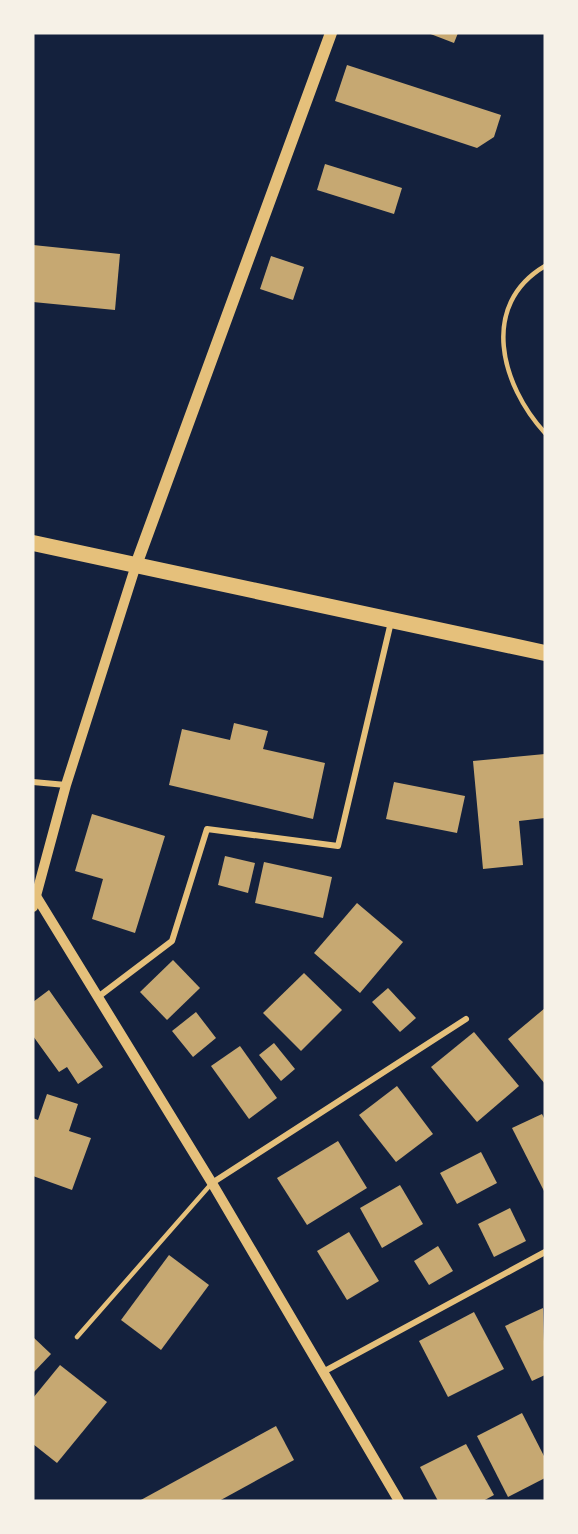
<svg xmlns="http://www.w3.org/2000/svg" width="578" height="1534" font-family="Rubik,sans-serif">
	<rect width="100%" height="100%" fill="#14213d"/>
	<g fill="#c6a872">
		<path d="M428,33H458L454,43Z"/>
		<path d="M347,65L501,115L494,137L477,148L335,101Z"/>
		<path d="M325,164L402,188L394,214L317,190Z"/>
		<path d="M33,245L120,254L115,310L33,302Z"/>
		<path d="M271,256L304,267L293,300L260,289Z"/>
		<path d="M234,723L268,731L263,749L325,763L313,819L169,785L182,729L230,740Z"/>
		<path d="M545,754V818L519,821L523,865L483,869L473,761Z"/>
		<path d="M394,782L465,796L457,833L386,819Z"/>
		<path d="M92,814L165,836L135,933L92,919L103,879L75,871Z"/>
		<path d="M225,856L255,863L248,893L218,885Z"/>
		<path d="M264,862L332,877L323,918L255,903Z"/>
		<path d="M357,903L403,942L360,993L314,953Z"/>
		<path d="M173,960L200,988L167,1020L140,992Z"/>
		<path d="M304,973L342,1010L301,1051L263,1013Z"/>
		<path d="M388,988L416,1018L400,1032L372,1002Z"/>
		<path d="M49,990L103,1067L78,1084L67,1067L59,1072L33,1036V1002Z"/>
		<path d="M545,1008V1084L508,1039Z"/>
		<path d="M196,1012L216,1038L193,1057L172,1031Z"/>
		<path d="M474,1032L519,1086L477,1122L431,1067Z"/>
		<path d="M274,1043L295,1069L281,1081L259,1055Z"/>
		<path d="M240,1046L277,1098L249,1119L211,1066Z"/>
		<path d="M397,1086L433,1134L396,1162L359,1115Z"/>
		<path d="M47,1094L78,1104L69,1131L91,1138L72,1190L33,1176V1118L38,1120Z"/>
		<path d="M542,1114L545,1120V1193L512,1128Z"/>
		<path d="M338,1141L367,1188L307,1225L277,1178Z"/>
		<path d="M481,1152L497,1183L457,1204L440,1173Z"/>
		<path d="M400,1185L423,1224L382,1248L360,1208Z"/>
		<path d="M510,1208L526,1241L494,1257L478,1224Z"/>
		<path d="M349,1232L379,1281L347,1300L317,1251Z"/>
		<path d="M438,1246L453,1271L429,1285L414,1261Z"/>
		<path d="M169,1255L209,1285L161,1350L121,1320Z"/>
		<path d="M543,1308L545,1375L532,1381L505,1326Z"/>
		<path d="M474,1312L504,1369L448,1397L419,1341Z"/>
		<path d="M33,1337L51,1354L33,1373Z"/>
		<path d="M60,1365L107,1402L57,1463L33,1444V1398Z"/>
		<path d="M522,1413L545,1458V1478L508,1497L477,1436Z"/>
		<path d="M276,1426L294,1460L219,1501H139Z"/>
		<path d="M466,1444L494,1495L483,1501H438L420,1467Z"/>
	</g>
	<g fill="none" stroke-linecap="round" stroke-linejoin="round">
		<g stroke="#e5c07b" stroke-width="4.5">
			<path d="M545,266C479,305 501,385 545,433"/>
			<path d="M77,1337L212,1183"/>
		</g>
		<g stroke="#e5c07b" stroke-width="6">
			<path d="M33,782L66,785"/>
			<path d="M98,997L172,941L207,829L338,846L391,622"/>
			<path d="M212,1183L466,1019"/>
			<path d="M323,1372L545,1252"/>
		</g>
		<g stroke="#e5c07b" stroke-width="10">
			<path d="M36,896L212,1183L399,1501"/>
			<path d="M33,907L66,785L136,565"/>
		</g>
		<path stroke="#e5c07b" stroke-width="12" d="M136,565L331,33"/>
		<path stroke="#e5c07b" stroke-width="16" d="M33,543L545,653"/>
	</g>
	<rect width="578" height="1534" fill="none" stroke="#f6f1e7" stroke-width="69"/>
</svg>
